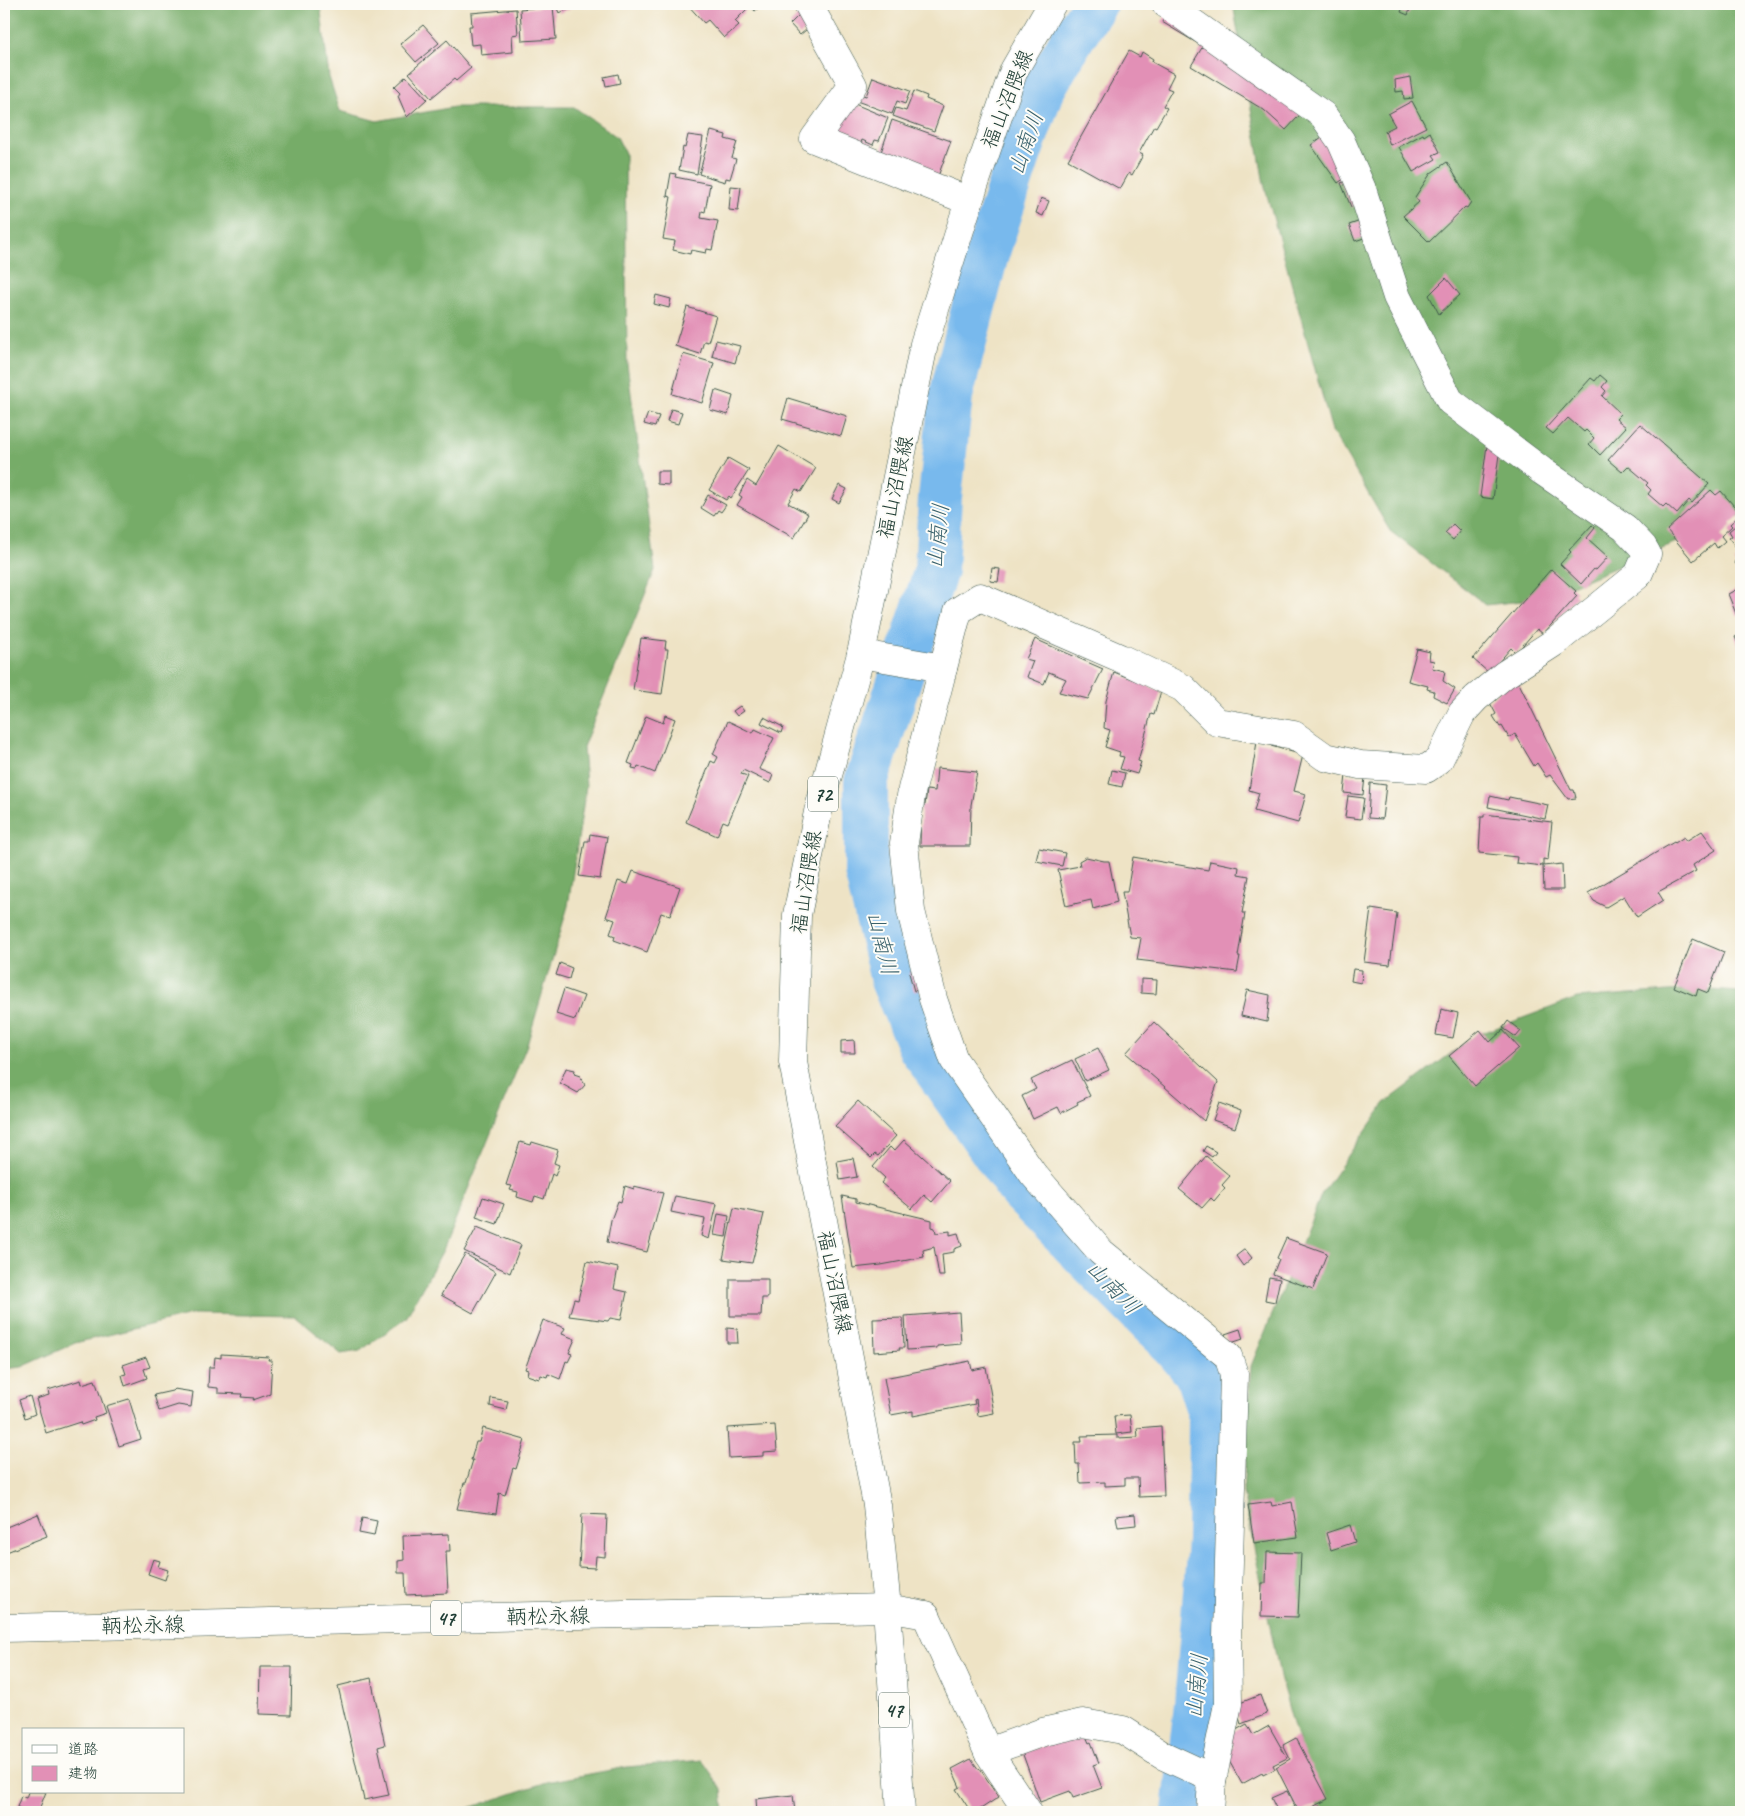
<svg xmlns="http://www.w3.org/2000/svg" width="1745" height="1816" font-family="Caveat,'Klee One',sans-serif">
	<rect width="100%" height="100%" fill="#fdfcf7"/>
	<filter id="ink" filterUnits="userSpaceOnUse"><feTurbulence type="fractalNoise" baseFrequency=".02" numOctaves="2"/><feDisplacementMap in="SourceGraphic" scale="10" xChannelSelector="R" yChannelSelector="G"/><feConvolveMatrix kernelMatrix="1 2 1 2 8 2 1 2 1" color-interpolation-filters="sRGB"/></filter>
	<filter id="wash" filterUnits="userSpaceOnUse"><feTurbulence type="fractalNoise" baseFrequency=".0096" numOctaves="4" result="noise"/><feDisplacementMap in="SourceGraphic" scale="20" xChannelSelector="R" yChannelSelector="G"/><feGaussianBlur stdDeviation="1.12" result="paint"/><feColorMatrix in="noise" values="0 0 0 0 0 0 0 0 0 0 0 0 0 0 0 0 0 1.4 0 .05"/><feComposite in="paint" operator="in"/></filter>
	<g filter="url(#wash)">
		<rect width="100%" height="100%" fill="#eee3c5"/>
		<g fill="#76ac68" stroke="#4a744e">
			<path d="M4,4H320L329,77L340,111L377,121L454,107H574L617,137L625,153L627,364L655,570L583,747L586,786L568,906L527,1045L443,1250L406,1318L360,1351L341,1354L295,1316L195,1314L75,1343L22,1367L4,1369Z"/>
			<path d="M1233,4H1741V515L1540,599L1486,605L1390,531L1332,431L1264,184Z"/>
			<path d="M1695,989L1741,992V1812H1318L1281,1681L1243,1493L1251,1366L1322,1193L1385,1103L1474,1036L1577,998Z"/>
			<path d="M702,1760L722,1789L724,1812H457L547,1782L627,1767Z"/>
		</g>
		<g fill="none" stroke-linecap="round" stroke-linejoin="round">
			<path stroke="#78b9ed" stroke-width="44" d="M1095,4L1074,36L1042,91L1018,159L986,258L951,396L940,497L936,570L866,782V871L892,980L920,1048L1020,1191L1174,1347L1196,1373L1210,1416L1209,1541L1196,1704L1184,1812"/>
		</g>
		<g id="blocks">
			<g fill="#e290b6">
				<path d="M561,4H568L570,9L559,13L556,6Z"/>
				<path d="M687,4H763L755,11L750,6L735,21L739,25L724,38L708,20L704,23Z"/>
				<path d="M1404,4H1412L1408,15L1401,12Z"/>
				<path d="M553,6L556,39L522,41L520,9Z"/>
				<path d="M516,9L518,34L512,35L513,52L481,55L480,44L471,45L469,26H472L471,13Z"/>
				<path d="M802,12L813,24L800,35L790,24Z"/>
				<path d="M1167,14L1200,45L1162,22Z"/>
				<path d="M423,25L439,43L416,62L400,44Z"/>
				<path d="M447,40L471,68L456,81L454,79L431,98L409,73Z"/>
				<path d="M1203,46L1309,105L1286,130L1264,110L1191,66Z"/>
				<path d="M1129,51L1140,57L1142,52L1153,59L1152,62L1174,74L1167,88L1172,90L1163,106L1167,108L1156,127L1154,126L1139,153L1143,155L1132,175L1129,173L1120,189L1068,160Z"/>
				<path d="M618,74L620,83L606,86L604,77Z"/>
				<path d="M406,76L427,99L407,117L398,96L400,93L394,87Z"/>
				<path d="M873,77L910,91L905,104L897,101L892,114L854,100L860,94L866,96Z"/>
				<path d="M1410,77L1413,98L1404,99L1403,91L1396,92L1395,80Z"/>
				<path d="M914,91L927,96L926,99L943,106L934,131L893,116L896,108L906,111Z"/>
				<path d="M1412,101L1426,127L1390,145L1385,131L1395,126L1388,114Z"/>
				<path d="M850,102L888,118L879,141L875,140L873,145L862,140L860,145L832,138Z"/>
				<path d="M892,120L951,141L937,179L880,155Z"/>
				<path d="M711,131L726,135L725,139L737,142L732,158L736,159L730,179L726,178L725,182L699,174Z"/>
				<path d="M1430,132L1440,152L1433,155L1436,159L1413,172L1399,147L1423,134L1424,136Z"/>
				<path d="M1326,134L1353,172L1338,183L1311,145Z"/>
				<path d="M688,135L703,137L697,174L679,170L683,147L685,148Z"/>
				<path d="M1447,162L1471,202L1467,208L1465,207L1429,242L1403,216L1419,202L1415,197L1431,173Z"/>
				<path d="M671,173L676,174L675,177L710,184L705,212L702,211L701,218L718,221L712,250L707,249L706,253L691,250L690,254L673,250L675,241L663,239L671,197L667,196Z"/>
				<path d="M1356,177L1366,202L1351,207L1341,183Z"/>
				<path d="M731,186L741,187L738,211L729,210Z"/>
				<path d="M1041,198L1049,201L1043,216L1036,213Z"/>
				<path d="M1369,218L1376,234L1355,241L1349,225Z"/>
				<path d="M1446,278L1460,295L1439,314L1429,295Z"/>
				<path d="M656,295L671,299L669,308L654,304Z"/>
				<path d="M687,307L716,316L708,342L704,341L700,354L675,346Z"/>
				<path d="M716,340L740,346L735,363L712,356Z"/>
				<path d="M683,354L714,363L702,403L672,394Z"/>
				<path d="M1600,375L1607,381L1602,387L1606,391L1602,396L1621,414L1616,419L1626,427L1600,455L1589,444L1594,438L1586,430L1584,432L1568,418L1553,434L1546,428L1591,378L1595,381Z"/>
				<path d="M715,390L733,396L728,415L710,410Z"/>
				<path d="M788,398L847,416L841,436L782,419Z"/>
				<path d="M671,409L682,412L678,424L667,421Z"/>
				<path d="M648,413L659,416L655,427L644,424Z"/>
				<path d="M1640,424L1709,484L1692,503L1689,500L1677,514L1666,504L1663,507L1648,494L1651,490L1646,485L1648,483L1628,466L1622,472L1608,460Z"/>
				<path d="M1487,445L1500,447L1493,499L1480,497Z"/>
				<path d="M779,446L816,468L801,492L796,489L788,503L808,514L794,538L737,505L742,497L739,495L747,480L756,486Z"/>
				<path d="M728,458L749,470L731,498L729,496L726,500L709,490Z"/>
				<path d="M657,471H669V485L657,484Z"/>
				<path d="M839,485L847,489L839,503L832,499Z"/>
				<path d="M1711,490L1716,495L1721,491L1741,514L1730,524L1732,526L1721,536L1725,541L1717,548L1714,543L1693,561L1667,530Z"/>
				<path d="M708,495L726,505L721,512L718,510L714,516L701,508Z"/>
				<path d="M1741,521V554L1729,538L1732,536L1729,531Z"/>
				<path d="M1453,524L1460,531L1453,540L1445,533Z"/>
				<path d="M1592,525L1595,528L1587,538L1608,557L1596,570L1594,569L1581,584L1560,564L1571,552L1569,550Z"/>
				<path d="M1741,556V570L1734,562Z"/>
				<path d="M992,568L1000,569L998,582L990,581Z"/>
				<path d="M1551,569L1576,591L1574,593L1577,596L1543,634L1537,629L1516,653L1511,648L1489,673L1473,659Z"/>
				<path d="M1741,587V614L1737,616L1728,594Z"/>
				<path d="M1741,634V650L1735,637Z"/>
				<path d="M641,638L666,641L665,649H668L662,694L633,690Z"/>
				<path d="M1035,639L1103,669L1088,699L1059,692L1066,679L1049,672L1044,684L1027,677L1033,661L1026,659Z"/>
				<path d="M1417,649L1430,652L1429,660L1434,661L1432,668L1445,671L1443,681L1455,689L1447,703L1433,696L1434,691L1427,689L1428,686L1408,681Z"/>
				<path d="M1114,672L1161,691L1154,715L1151,714L1138,761L1141,762L1137,774L1120,769L1124,757L1119,756L1120,752L1105,747L1110,730L1104,728L1106,701Z"/>
				<path d="M1515,675L1571,790H1574L1576,798L1568,799L1550,775L1546,777L1537,763L1534,766L1515,734L1509,738L1502,726L1500,727L1493,716L1496,714L1489,701Z"/>
				<path d="M740,706L744,711L737,716L733,711Z"/>
				<path d="M665,715L675,719L655,773L638,766L637,769L632,768L633,765L628,763L646,716L663,723Z"/>
				<path d="M764,717L783,727L781,733L761,723Z"/>
				<path d="M728,721L753,733L755,729L774,738L759,769L773,775L770,783L743,770L741,774L748,776L728,823L723,821L717,836L686,822L711,761L715,763L718,757L713,754Z"/>
				<path d="M1257,742L1271,744V746L1303,755L1294,791L1306,794L1298,823L1254,811L1259,793L1249,790Z"/>
				<path d="M937,768L977,772L971,805L970,846H920L921,805H925L927,790L935,791Z"/>
				<path d="M1112,770L1125,773L1122,787L1109,784Z"/>
				<path d="M1346,775L1365,777L1363,795L1344,793Z"/>
				<path d="M1370,783L1386,785L1382,819L1368,818Z"/>
				<path d="M1348,796L1364,798L1361,819L1345,817Z"/>
				<path d="M1490,796L1508,800L1509,797L1548,805L1545,819L1488,807Z"/>
				<path d="M1484,814L1552,822L1548,860L1543,859V866L1516,863L1517,857L1479,853L1481,817H1484Z"/>
				<path d="M1702,831L1716,850L1693,865L1696,871L1658,892L1663,900L1637,917L1624,896L1606,907L1594,901L1588,893L1674,842L1675,843L1684,837L1686,841Z"/>
				<path d="M590,834L607,837L600,879L579,876L585,841H589Z"/>
				<path d="M1039,848L1065,853L1062,866L1036,861Z"/>
				<path d="M1086,857L1104,861H1109L1117,902L1093,909L1091,900L1066,906L1058,870L1080,866L1079,861Z"/>
				<path d="M1133,857L1208,870L1210,861L1239,867L1238,874L1249,876L1242,913H1245L1238,956H1240L1237,972L1137,960L1141,938L1130,937L1122,892H1127Z"/>
				<path d="M1562,864L1563,890H1544L1543,866Z"/>
				<path d="M633,871L680,887L670,916L661,913L647,952L614,940L615,936L610,934L615,920L606,917L618,881L628,884Z"/>
				<path d="M1371,909L1397,913L1390,965L1364,962Z"/>
				<path d="M1693,939L1724,952L1708,993L1698,989L1696,996L1674,987Z"/>
				<path d="M560,963L572,968L569,979L556,975Z"/>
				<path d="M1353,969L1362,970L1361,983L1351,981Z"/>
				<path d="M916,971L922,989L914,991L909,973Z"/>
				<path d="M1141,979L1157,980L1156,994L1141,993Z"/>
				<path d="M564,989L584,996L575,1020L556,1014Z"/>
				<path d="M1247,990L1270,995L1267,1022L1241,1016Z"/>
				<path d="M1441,1009L1458,1013L1453,1038L1436,1035Z"/>
				<path d="M1508,1021L1521,1031L1516,1037L1503,1028Z"/>
				<path d="M1154,1022L1218,1082L1204,1121L1126,1053Z"/>
				<path d="M1480,1030L1490,1042L1503,1030L1519,1048L1475,1086L1449,1056Z"/>
				<path d="M854,1040L855,1053H841V1041Z"/>
				<path d="M1098,1048L1109,1070L1085,1081L1075,1059Z"/>
				<path d="M1072,1060L1090,1096L1077,1102L1078,1104L1061,1113L1058,1107L1033,1119L1022,1096L1036,1089L1031,1080Z"/>
				<path d="M566,1068L575,1070L574,1074L580,1076L585,1085L578,1093L560,1083Z"/>
				<path d="M858,1101L896,1136L878,1156L875,1154L871,1158L835,1126Z"/>
				<path d="M1219,1103L1241,1111L1235,1128L1213,1120Z"/>
				<path d="M904,1140L950,1181L932,1202L924,1195L912,1209L881,1183L885,1178L873,1167L890,1147L894,1151Z"/>
				<path d="M520,1142L531,1145L532,1142L558,1150L554,1163L559,1165L555,1176L552,1174L544,1199L535,1196L533,1202L517,1197L518,1192L510,1190L512,1186L506,1185Z"/>
				<path d="M1206,1146L1216,1152L1212,1157L1203,1151Z"/>
				<path d="M1206,1156L1230,1176L1222,1185L1225,1188L1214,1201L1211,1198L1202,1208L1179,1189Z"/>
				<path d="M853,1158L857,1177L840,1180L837,1161Z"/>
				<path d="M625,1186L634,1189V1186L663,1193L647,1252L607,1242L611,1220L618,1201L621,1202Z"/>
				<path d="M675,1196L717,1204L709,1239L701,1236L705,1219L671,1212Z"/>
				<path d="M842,1196L856,1199V1202L932,1220V1227L935,1228L936,1233L950,1231V1235L958,1233L962,1246L954,1249V1252L942,1254L944,1276H939L934,1247L923,1250L924,1257L881,1265L853,1268Z"/>
				<path d="M483,1197L504,1204L497,1224L476,1217Z"/>
				<path d="M734,1208L764,1214L752,1263L723,1259Z"/>
				<path d="M718,1214L729,1216L726,1237L714,1235Z"/>
				<path d="M477,1227L521,1245L510,1273L464,1251Z"/>
				<path d="M1286,1238L1327,1253L1313,1289L1273,1274L1279,1259L1277,1258Z"/>
				<path d="M1245,1249L1252,1258L1243,1266L1236,1256Z"/>
				<path d="M465,1254L496,1272L473,1313L441,1295Z"/>
				<path d="M587,1261L618,1268L614,1289L627,1292L621,1320L610,1318L608,1321L569,1316L574,1299L578,1300Z"/>
				<path d="M1269,1277L1280,1279L1275,1302L1265,1300Z"/>
				<path d="M730,1279H768V1298H762L761,1316H730Z"/>
				<path d="M959,1312L961,1344L937,1346V1348L907,1350L905,1316Z"/>
				<path d="M903,1318L904,1348H899L900,1350L874,1352L873,1319Z"/>
				<path d="M543,1320L565,1328L562,1334L575,1339L569,1353L572,1354L568,1362L566,1361L560,1379L548,1374L547,1377L541,1375L539,1379L527,1375L528,1370L525,1369Z"/>
				<path d="M727,1328L737,1329L738,1343H727Z"/>
				<path d="M1240,1329L1243,1339L1228,1344L1225,1334Z"/>
				<path d="M221,1354L269,1357L268,1360H272L270,1394L253,1400L254,1398L241,1397L242,1394L218,1393V1388L208,1387L209,1367H214L215,1357L221,1358Z"/>
				<path d="M146,1357L150,1367L144,1369L147,1378L125,1386L122,1375L126,1374L123,1365Z"/>
				<path d="M970,1361L972,1370L986,1367L994,1413L978,1416L976,1399L974,1400L975,1404L913,1416V1411L891,1415L884,1378Z"/>
				<path d="M81,1380L82,1384L95,1380L106,1413L94,1417L95,1420L81,1425L80,1422L46,1433L36,1399L49,1395L48,1390Z"/>
				<path d="M174,1389L193,1392L191,1407L178,1405L159,1411L154,1395L172,1391Z"/>
				<path d="M30,1396L35,1414L25,1418L19,1400Z"/>
				<path d="M491,1398L508,1401L506,1410L490,1406Z"/>
				<path d="M129,1399L141,1439L119,1446L106,1406Z"/>
				<path d="M1130,1415L1132,1432L1116,1434L1114,1416Z"/>
				<path d="M775,1425L777,1451L763,1452V1456L729,1458L727,1428Z"/>
				<path d="M1161,1426L1164,1496L1139,1497L1138,1478H1125V1485L1105,1486V1482L1080,1483L1079,1464H1076L1075,1442H1082L1081,1436L1117,1435V1438L1138,1437L1137,1428Z"/>
				<path d="M483,1428L525,1440L516,1469L513,1468L505,1495L499,1493L496,1514L457,1509L464,1483H466L473,1460H471L476,1442H479Z"/>
				<path d="M1271,1502L1272,1506L1292,1502L1298,1537L1254,1543L1248,1505Z"/>
				<path d="M38,1514L47,1536L4,1553V1528Z"/>
				<path d="M582,1514L607,1515L605,1557L596,1556L595,1568L579,1567Z"/>
				<path d="M1135,1514L1136,1525L1118,1527L1116,1516Z"/>
				<path d="M362,1518L377,1521L374,1536L359,1533Z"/>
				<path d="M1350,1525L1355,1542L1331,1550L1326,1533Z"/>
				<path d="M449,1534L450,1551H446L448,1593L406,1595L405,1573H398V1561L404,1560L403,1536Z"/>
				<path d="M1267,1552L1301,1553L1298,1617L1261,1616L1262,1583H1266Z"/>
				<path d="M153,1559L160,1561L158,1567L168,1570L165,1580L148,1574Z"/>
				<path d="M260,1667H292L291,1715L259,1714Z"/>
				<path d="M371,1678L385,1745L378,1747L389,1795L364,1800L338,1686Z"/>
				<path d="M1260,1695L1267,1714L1241,1724L1235,1705Z"/>
				<path d="M1247,1724L1253,1735L1269,1726L1287,1758L1273,1765L1275,1769L1263,1775L1262,1773L1242,1784L1224,1752L1234,1747L1227,1735Z"/>
				<path d="M1079,1736L1081,1738L1086,1736L1089,1743L1091,1742L1099,1763L1093,1765L1102,1788L1073,1798L1070,1791L1040,1802L1022,1752Z"/>
				<path d="M1296,1738L1328,1799L1303,1812H1299L1276,1767L1290,1759L1283,1745Z"/>
				<path d="M971,1759L979,1770L980,1769L999,1797L976,1812H971L956,1789L960,1787L952,1769Z"/>
				<path d="M1287,1791L1295,1807L1284,1812H1278L1271,1798Z"/>
				<path d="M28,1792H46L38,1812H22V1809L17,1807L21,1796L26,1798Z"/>
				<path d="M793,1795L795,1812H757L756,1799Z"/>
				<path d="M1320,1806L1323,1812H1307Z"/>
			</g>
		</g>
	</g>
	<g filter="url(#ink)">
		<use href="#blocks" fill-opacity="0" stroke="#3e564a" stroke-width="1"/>
		<g fill="none" stroke-linecap="round" stroke-linejoin="round">
			<defs>
				<g id="minor">
					<path d="M808,4L853,85L814,139L969,201"/>
					<path d="M861,654L943,668L958,611L980,597L1120,658L1183,688L1217,722L1294,735L1325,757L1360,765L1426,769L1439,760L1462,713L1476,698L1504,675L1555,642L1638,575L1647,554L1643,547L1625,528L1542,471L1450,401L1397,297L1362,189L1341,141L1323,115L1166,4"/>
					<path d="M943,668L912,789L904,843L911,911L933,999L954,1060L1033,1174L1101,1252L1228,1356L1234,1374L1227,1636L1228,1704L1212,1781L1210,1812"/>
					<path d="M887,1608L926,1615L988,1752L1028,1812"/>
					<path d="M988,1752L1043,1732L1083,1723L1123,1730L1162,1755L1201,1773L1212,1781"/>
				</g>
				<g id="major">
					<path d="M4,1628L887,1608"/>
					<path d="M901,1812L887,1608L877,1505L793,1062L797,915L818,812L861,654L924,344L969,201L1014,70L1052,4"/>
				</g>
			</defs>
			<use href="#minor" stroke="#3e564a" stroke-width="29"/>
			<use href="#major" stroke="#3e564a" stroke-width="29"/>
			<use href="#minor" stroke="#fff" stroke-width="28"/>
			<use href="#major" stroke="#fff" stroke-width="28"/>
		</g>
	</g>
	<g text-anchor="middle" stroke-width="4" stroke-linejoin="round" paint-order="stroke">
		<g fill="#fdfcf7" stroke="#62766e" stroke-width="1">
			<rect x="808" y="776.5" width="30" height="35" rx="4"/>
			<rect x="431" y="1600.5" width="30" height="35" rx="4"/>
			<rect x="879" y="1692.5" width="30" height="35" rx="4"/>
		</g>
		<g font-size="20" font-weight="bold" fill="#1f3d34">
			<text x="823" y="801">72</text>
			<text x="446" y="1625">47</text>
			<text x="894" y="1717">47</text>
		</g>
		<g font-size="21" fill="#1f3d34" stroke="#fdfcf7">
			<text transform="translate(1007 99) rotate(-68)" y="7">福山沼隈線</text>
			<text transform="translate(895 487) rotate(-78)" y="7">福山沼隈線</text>
			<text transform="translate(806 882) rotate(-81)" y="7">福山沼隈線</text>
			<text transform="translate(835 1282) rotate(79)" y="7">福山沼隈線</text>
			<text transform="translate(548 1616) rotate(-1)" y="7">鞆松永線</text>
			<text transform="translate(143 1625) rotate(-1)" y="7">鞆松永線</text>
		</g>
		<g font-size="22" font-style="italic" fill="#3a626c" stroke="#fdfcf7">
			<text transform="translate(1025 143) rotate(-71)" y="8">山南川</text>
			<text transform="translate(937 536) rotate(-84)" y="8">山南川</text>
			<text transform="translate(883 943) rotate(76)" y="8">山南川</text>
			<text transform="translate(1114 1287) rotate(46)" y="8">山南川</text>
			<text transform="translate(1196 1686) rotate(-85)" y="8">山南川</text>
		</g>
	</g>
	<rect width="1745" height="1816" fill="none" stroke="#fdfcf7" stroke-width="20"/>
	<rect x="22" y="1728" width="162" height="65" fill="#fdfcf7" stroke="#a4b0a9"/>
	<rect x="32" y="1745" width="25" height="8" fill="#ffffff" stroke="#a4b0a9"/>
	<text x="68" y="1754" font-size="15" fill="#1f3d34">道路</text>
	<rect x="32" y="1766" width="25" height="15" fill="#e290b6" stroke="#a4b0a9"/>
	<text x="68" y="1778" font-size="15" fill="#1f3d34">建物</text>
</svg>
